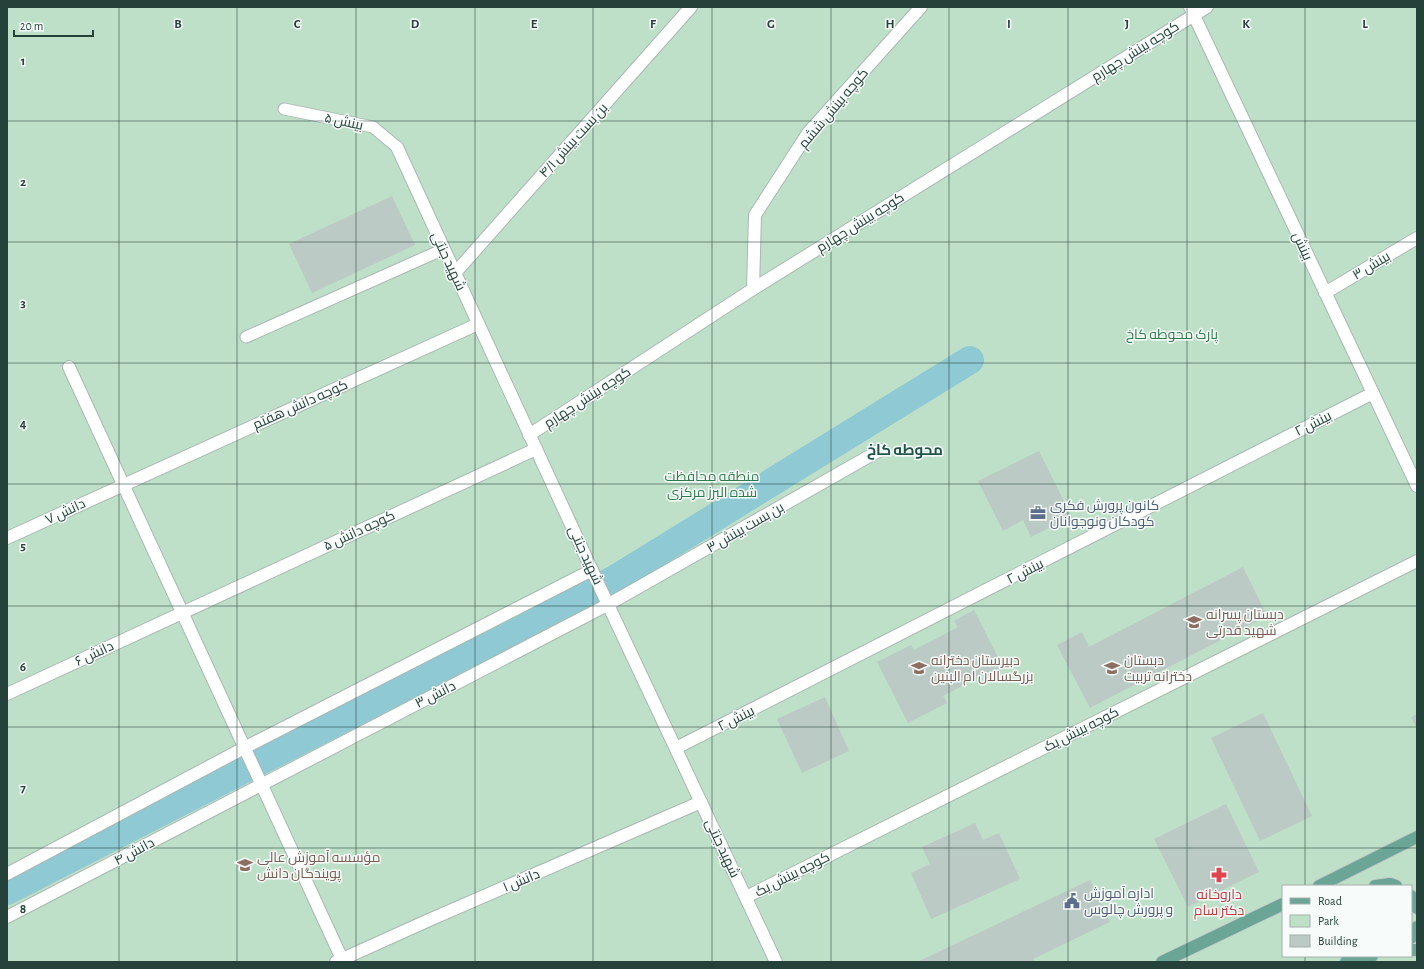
<svg xmlns="http://www.w3.org/2000/svg" width="1424" height="969" font-family="'Alegreya Sans',Cairo,sans-serif">
	<rect width="100%" height="100%" fill="#e6efeb"/>
	<path fill="#bfe0c8" fill-rule="evenodd" d="M7,7H1417V962H7ZM1283,886H1411V956H1283Z"/>
	<g fill="none" stroke-linecap="round" stroke-linejoin="round">
		<path stroke="#8ec9d4" stroke-width="28" d="M7,891L615,579L970,360"/>
	</g>
	<g fill="#bbcac4">
		<path d="M392,196L415,245L312,293L289,244Z"/>
		<path d="M1039,451L1074,521L1053,532L1051,527L1031,537L1023,520L1003,531L978,481Z"/>
		<path d="M1243,567L1267,616L1090,708L1057,645L1082,632L1089,647Z"/>
		<path d="M974,610L1004,669L985,679L983,675L943,696L947,703L908,723L877,662L911,645L914,650L958,627L954,621Z"/>
		<path d="M825,697L849,751L802,773L777,719Z"/>
		<path d="M1263,713L1312,816L1260,841L1211,738Z"/>
		<path d="M1417,714V729L1411,717Z"/>
		<path d="M1226,804L1259,872L1188,907L1154,839Z"/>
		<path d="M975,823L983,840L999,833L1020,879L931,919L911,873L930,864L922,847Z"/>
		<path d="M1090,880L1110,922L1033,959L1035,962H917Z"/>
	</g>
	<g fill="none" stroke-linecap="round" stroke-linejoin="round">
		<defs>
			<g id="lane">
				<path d="M284,109L373,127L397,147"/>
				<path d="M246,337L444,249"/>
			</g>
			<g id="street">
				<path d="M1190,7L1417,486"/>
				<path d="M397,147L596,579L776,962"/>
				<path d="M455,273L691,7"/>
				<path d="M753,289L755,215L808,133L921,7"/>
				<path d="M1325,293L1417,238"/>
				<path d="M69,367L342,959"/>
				<path d="M529,435L753,289L1207,7"/>
				<path d="M7,538L478,324"/>
				<path d="M7,694L536,449"/>
				<path d="M676,748L1373,393"/>
				<path d="M7,874L244,748L592,570"/>
				<path d="M746,897L1417,561"/>
				<path d="M7,917L609,604L880,450"/>
				<path d="M336,962L429,920L701,802"/>
			</g>
			<g id="primary">
				<path d="M1319,886L1417,837"/>
				<path d="M1375,886L1390,884L1396,886"/>
				<path d="M1411,896L1417,908"/>
				<path d="M1411,938L1417,927"/>
				<path d="M1411,950H1417"/>
				<path d="M1162,962L1283,904"/>
				<path d="M1346,962L1372,956"/>
			</g>
		</defs>
		<use href="#lane" stroke="#a8b8b2" stroke-width="13"/>
		<use href="#street" stroke="#a8b8b2" stroke-width="14"/>
		<use href="#primary" stroke="#c2cac8" stroke-width="14"/>
		<use href="#lane" stroke="#fff" stroke-width="11"/>
		<use href="#street" stroke="#fff" stroke-width="12"/>
		<use href="#primary" stroke="#6aa596" stroke-width="12"/>
	</g>
	<path fill="none" stroke="#24423a" stroke-width="1" stroke-opacity="0.55" d="M119,7V962M237,7V962M356,7V962M475,7V962M593,7V962M712,7V962M831,7V962M949,7V962M1068,7V962M1187,7V962M1305,7V886M7,121H1417M7,242H1417M7,363H1417M7,484H1417M7,606H1417M7,727H1417M7,848H1417M1305,956V962"/>
	<defs>
		<symbol id="office-bare" viewBox="-9 -9 18 18"><path d="M-6-3h4V-5.5h4V-3h4V5H-6ZM-1-4.5V-3h2v-1.5ZM-6 0V1H6V0Z" fill="#5c6f8a" stroke="#f7fbf9" stroke-width="2.5" paint-order="stroke"/></symbol>
		<symbol id="school-bare" viewBox="-9 -9 18 18"><path d="M0-5L7-2L0 1L-7-2ZM-4 1L0 2.5L4 1V4Q0 6-4 4Z" fill="#8d6e63" stroke="#f7fbf9" stroke-width="2.5" paint-order="stroke"/></symbol>
		<symbol id="university-bare" viewBox="-9 -9 18 18"><path d="M0-5L7-2L0 1L-7-2ZM-4 1L0 2.5L4 1V4Q0 6-4 4Z" fill="#8d6e63" stroke="#f7fbf9" stroke-width="2.5" paint-order="stroke"/></symbol>
		<symbol id="pharmacy-bare" viewBox="-9 -9 18 18"><path d="M-2-6h4v4h4v4h-4v4h-4v-4h-4v-4h4Z" fill="#e0444e" stroke="#f7fbf9" stroke-width="2.5" paint-order="stroke"/></symbol>
		<symbol id="civic-bare" viewBox="-9 -9 18 18"><path d="M-.6-6.5H3V-4.5H.6V-3L4-1V1h2V6H-6V1h2V-1L-.6-3ZM-1.2 2.5V6h2.4V2.5Z" fill="#5c6f8a" stroke="#f7fbf9" stroke-width="2.5" paint-order="stroke"/></symbol>
	</defs>
	<g fill-rule="evenodd">
		<use href="#office-bare" x="1027" y="502" width="22" height="22"/>
		<use href="#school-bare" x="1183" y="611" width="22" height="22"/>
		<use href="#school-bare" x="908" y="657" width="22" height="22"/>
		<use href="#school-bare" x="1101" y="657" width="22" height="22"/>
		<use href="#university-bare" x="234" y="854" width="22" height="22"/>
		<use href="#pharmacy-bare" x="1208" y="864" width="22" height="22"/>
		<use href="#civic-bare" x="1061" y="890" width="22" height="22"/>
	</g>
	<g text-anchor="middle" stroke-width="3" stroke-linejoin="round" paint-order="stroke">
		<g font-size="14" fill="#24423a" stroke="#f7fbf9">
			<text transform="translate(1135 51) rotate(-32)" y="5">کوچه بینش چهارم</text>
			<text transform="translate(833 108) rotate(-50)" y="5">کوچه بینش ششم</text>
			<text transform="translate(344 121) rotate(12)" y="5">بینش ۵</text>
			<text transform="translate(573 140) rotate(-48)" y="5">بن بست بینش ۴/۱</text>
			<text transform="translate(860 222) rotate(-32)" y="5">کوچه بینش چهارم</text>
			<text transform="translate(1303 246) rotate(65)" y="5">بینش</text>
			<text transform="translate(449 261) rotate(65)" y="5">شهید جنتی</text>
			<text transform="translate(1371 265) rotate(-31)" y="5">بینش ۳</text>
			<text transform="translate(587 397) rotate(-33)" y="5">کوچه بینش چهارم</text>
			<text transform="translate(300 404) rotate(-24)" y="5">کوچه دانش هفتم</text>
			<text transform="translate(1313 423) rotate(-27)" y="5">بینش ۲</text>
			<text transform="translate(65 511) rotate(-25)" y="5">دانش ۷</text>
			<text transform="translate(745 527) rotate(-30)" y="5">بن بست بینش ۳</text>
			<text transform="translate(359 530) rotate(-25)" y="5">کوچه دانش ۵</text>
			<text transform="translate(586 555) rotate(65)" y="5">شهید جنتی</text>
			<text transform="translate(1025 571) rotate(-27)" y="5">بینش ۲</text>
			<text transform="translate(94 653) rotate(-25)" y="5">دانش ۶</text>
			<text transform="translate(435 694) rotate(-27)" y="5">دانش ۳</text>
			<text transform="translate(736 718) rotate(-27)" y="5">بینش ۲</text>
			<text transform="translate(1081 729) rotate(-27)" y="5">کوچه بینش یک</text>
			<text transform="translate(723 848) rotate(65)" y="5">شهید جنتی</text>
			<text transform="translate(134 851) rotate(-28)" y="5">دانش ۴</text>
			<text transform="translate(792 874) rotate(-27)" y="5">کوچه بینش یک</text>
			<text transform="translate(521 880) rotate(-23)" y="5">دانش ۱</text>
		</g>
		<g font-size="14" fill="#2d7a4b" stroke="#f7fbf9">
			<text x="1172" y="339">پارک محوطه کاخ</text>
			<text x="712" y="481">منطقه محافظت<tspan x="712" dy="16">شده البرز مرکزی</tspan></text>
		</g>
		<g font-size="14" fill="#4e5e75" stroke="#f7fbf9" text-anchor="start">
			<text x="1050" y="510">کانون پرورش فکری<tspan x="1050" dy="16">کودکان ونوجوانان</tspan></text>
			<text x="1084" y="898">اداره آموزش<tspan x="1084" dy="16">و پرورش چالوس</tspan></text>
		</g>
		<g font-size="14" fill="#785e54" stroke="#f7fbf9" text-anchor="start">
			<text x="1206" y="619">دبستان پسرانه<tspan x="1206" dy="16">شهید قدرتی</tspan></text>
			<text x="931" y="665">دبیرستان دخترانه<tspan x="931" dy="16">بزرگسالان ام البنین</tspan></text>
			<text x="1124" y="665">دبستان<tspan x="1124" dy="16">دخترانه تربیت</tspan></text>
			<text x="257" y="862">مؤسسه آموزش عالی<tspan x="257" dy="16">پویندگان دانش</tspan></text>
		</g>
		<g font-size="14" fill="#be3a42" stroke="#f7fbf9">
			<text x="1219" y="899">داروخانه<tspan x="1219" dy="16">دکتر سام</tspan></text>
		</g>
		<g font-size="15" font-weight="bold" fill="#1f5548" stroke="#f7fbf9">
			<text x="905" y="455">محوطه کاخ</text>
		</g>
	</g>
	<g font-size="13" text-anchor="middle" font-weight="bold" fill="#24423a" stroke="#f7fbf9" stroke-width="3" stroke-linejoin="round" paint-order="stroke">
		<text x="178" y="28">B</text>
		<text x="297" y="28">C</text>
		<text x="415" y="28">D</text>
		<text x="534" y="28">E</text>
		<text x="653" y="28">F</text>
		<text x="771" y="28">G</text>
		<text x="890" y="28">H</text>
		<text x="1009" y="28">I</text>
		<text x="1127" y="28">J</text>
		<text x="1246" y="28">K</text>
		<text x="1365" y="28">L</text>
		<text x="23" y="65">1</text>
		<text x="23" y="186">2</text>
		<text x="23" y="307">3</text>
		<text x="23" y="428">4</text>
		<text x="23" y="550">5</text>
		<text x="23" y="671">6</text>
		<text x="23" y="792">7</text>
		<text x="23" y="913">8</text>
	</g>
	<rect width="1424" height="969" fill="none" stroke="#24423a" stroke-width="16"/>
	<rect x="1282" y="885" width="130" height="72" fill="#f7fbf9" stroke="#a3b1ad"/>
	<rect x="1290" y="898" width="20" height="6" fill="#6aa596" stroke="#a3b1ad"/>
	<text x="1318" y="905" font-size="12" fill="#24423a">Road</text>
	<rect x="1290" y="915" width="20" height="12" fill="#bfe0c8" stroke="#a3b1ad"/>
	<text x="1318" y="925" font-size="12" fill="#24423a">Park</text>
	<rect x="1290" y="935" width="20" height="12" fill="#bbcac4" stroke="#a3b1ad"/>
	<text x="1318" y="945" font-size="12" fill="#24423a">Building</text>
	<path d="M14 30v6h79v-6" fill="none" stroke="#24423a" stroke-width="2"/>
	<text x="20" y="30" font-size="12" fill="#24423a" stroke="#f7fbf9" stroke-width="3" paint-order="stroke">20 m</text>
</svg>
